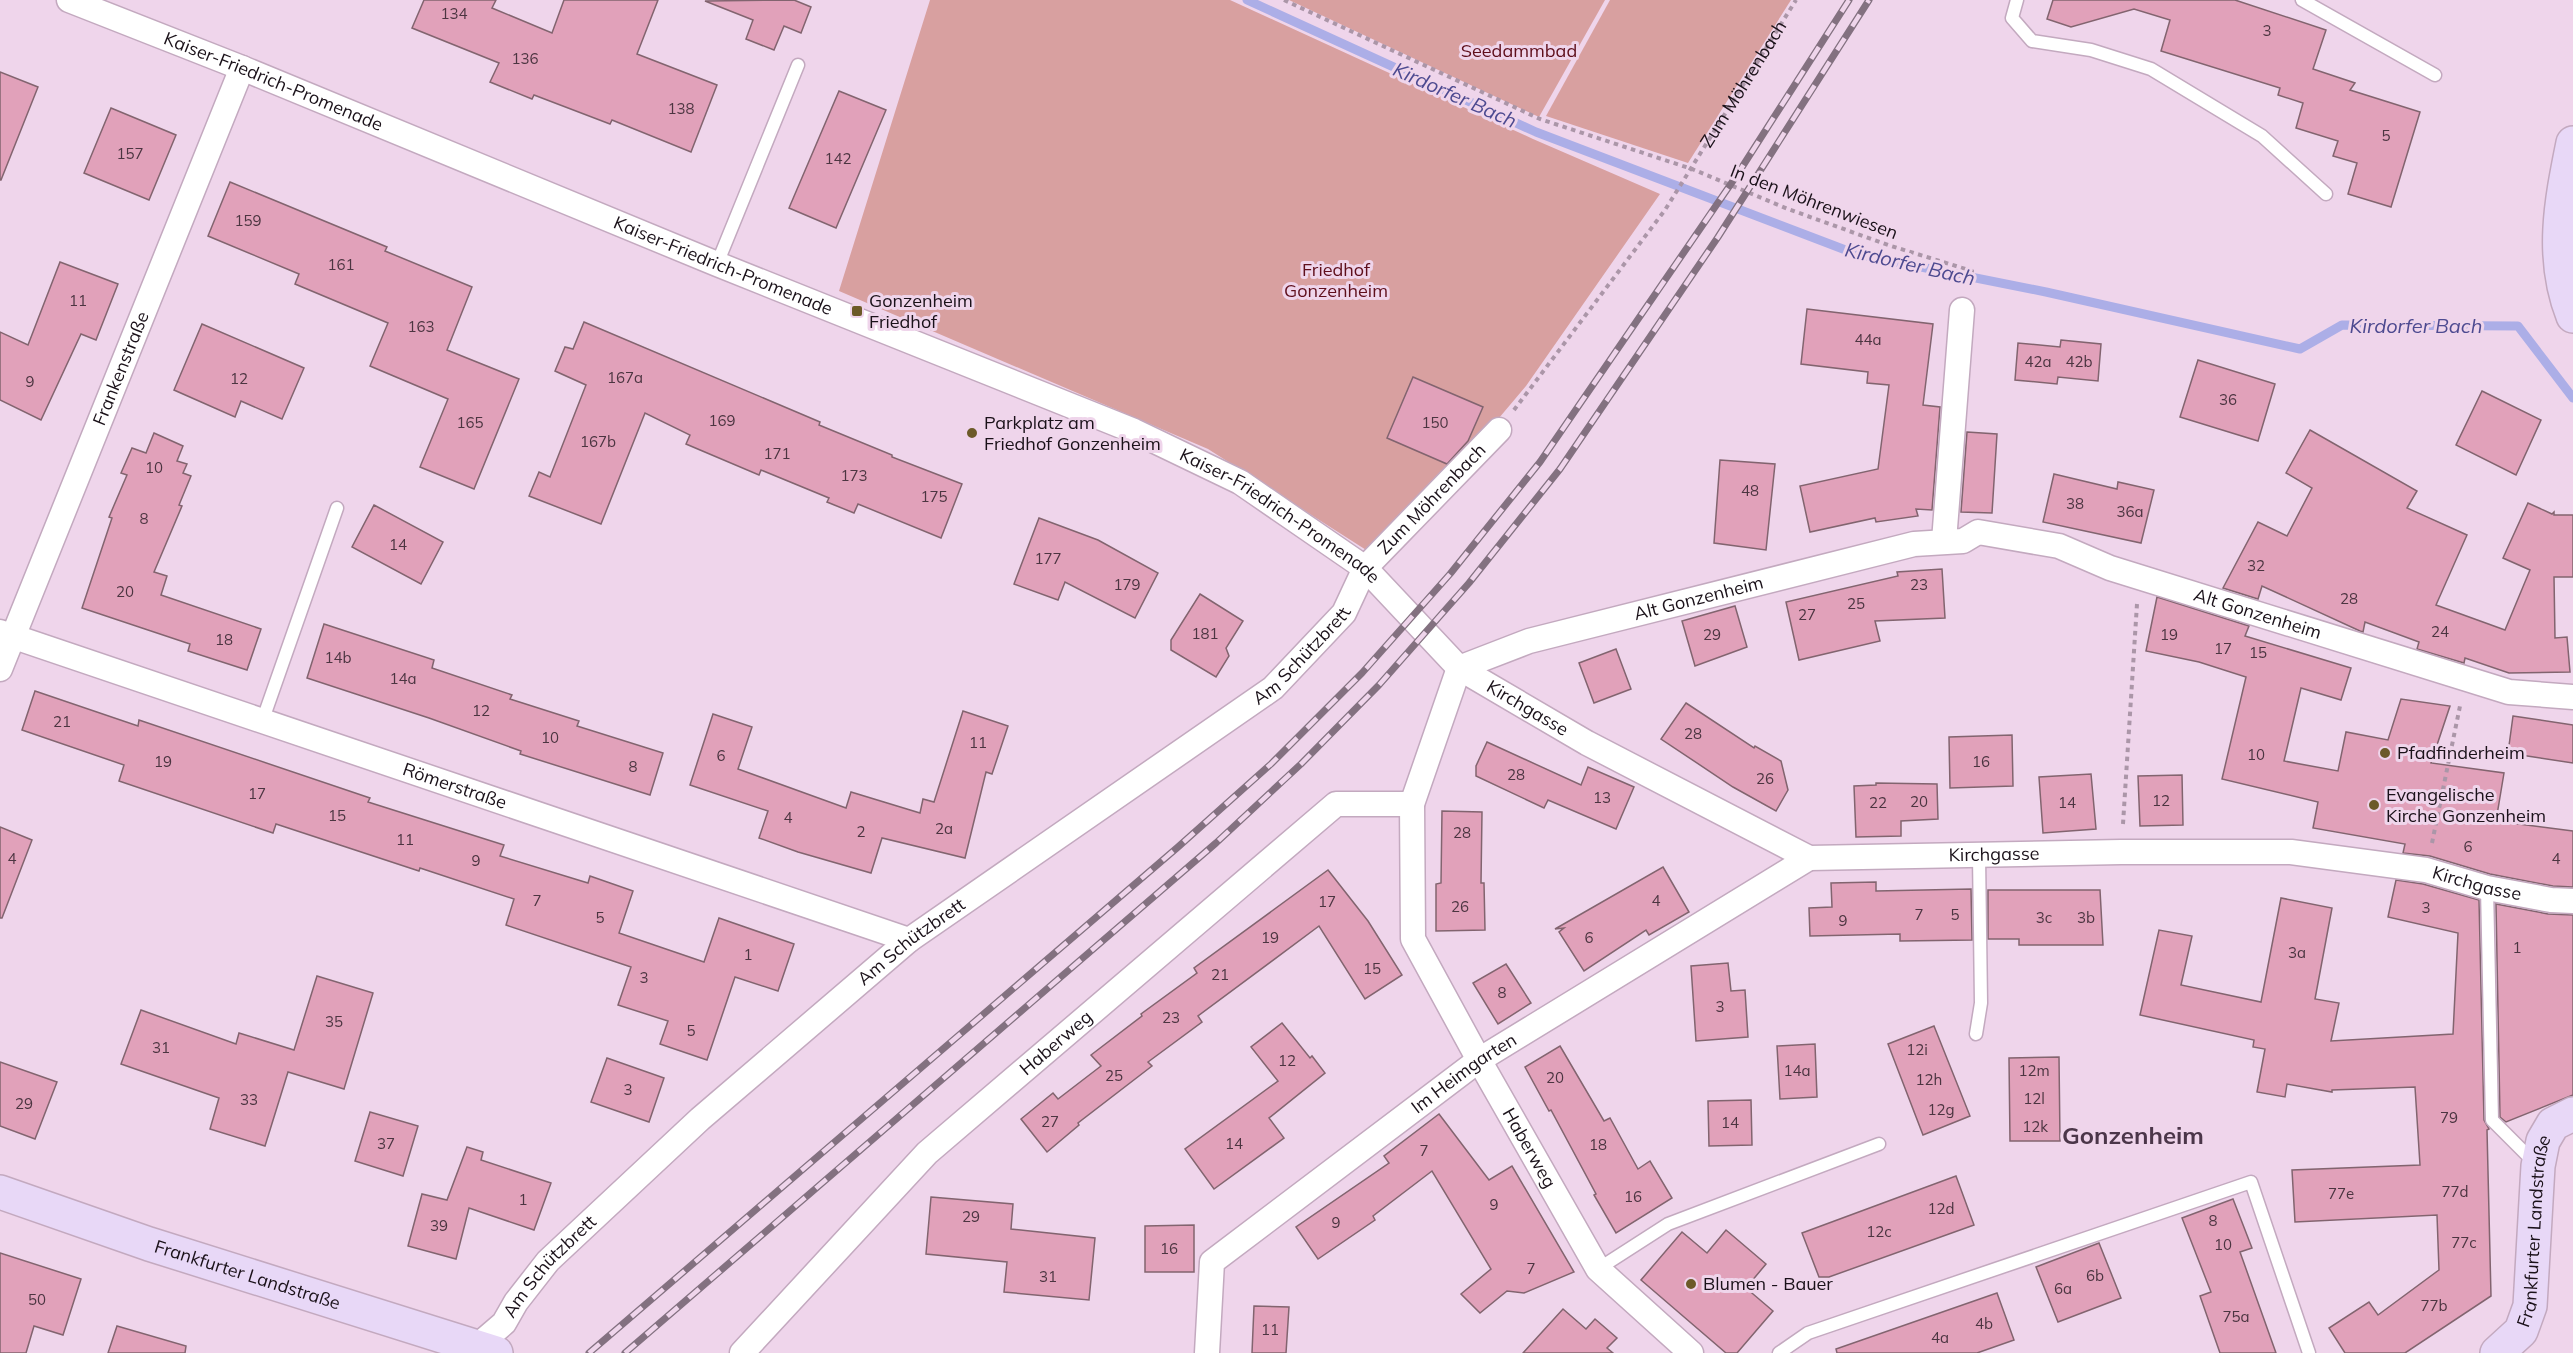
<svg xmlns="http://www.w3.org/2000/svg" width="2573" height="1353" font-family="Mulish,sans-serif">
	<rect width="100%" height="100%" fill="#efd5eb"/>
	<g fill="#d8a0a0">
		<path d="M930,0H1230L1533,139L1660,194L1526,386L1450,476L1374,555L1208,449L839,291Z"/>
		<path d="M1289,0H1605L1539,117Z"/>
		<path d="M1610,0H1791L1688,163L1546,116Z"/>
	</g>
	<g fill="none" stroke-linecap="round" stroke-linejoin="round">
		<path stroke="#acaee7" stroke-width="9" d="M1247,0L1536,132L1856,254L2046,292L2300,349L2342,325L2518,326L2573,398"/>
	</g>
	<g fill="#e1a1ba" stroke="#82646f" stroke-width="1.5">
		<path d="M424,0H496L492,8L552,33L564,0H658L637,54L717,85L691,152L612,120L610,124L534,95L532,99L490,82L499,63L412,28Z"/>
		<path d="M794,0L811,7L801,33L784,26L774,50L746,39L753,20L705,1Z"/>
		<path d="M2053,0H2235L2326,30L2313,69L2355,83L2350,90L2420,112L2391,207L2348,194L2357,163L2333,156L2338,141L2296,128L2303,103L2278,95L2280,88L2161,51L2170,20L2134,9L2071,27L2047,19Z"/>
		<path d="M0,72L38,87L1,180H0Z"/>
		<path d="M839,91L886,110L836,228L789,208Z"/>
		<path d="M111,108L176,135L149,200L84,173Z"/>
		<path d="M230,182L387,247L385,251L472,287L447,350L519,379L474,489L420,467L448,399L370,366L388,323L295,284L299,274L208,236Z"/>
		<path d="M60,262L118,284L96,340L81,334L41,420L0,400V332L28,345Z"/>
		<path d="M1807,309L1933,324L1923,405L1940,407L1932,510L1916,509L1918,516L1876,522L1875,518L1810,532L1800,486L1878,469L1889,385L1867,383L1868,372L1801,364Z"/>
		<path d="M584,322L820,422L819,425L892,455V457L962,484L941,538L858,504L854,513L827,502L829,498L761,470L759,475L686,444L690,435L645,413L601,524L529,496L539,472L550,477L586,385L555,371L565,347L573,349Z"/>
		<path d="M202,324L304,368L282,419L241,401L235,417L174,390Z"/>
		<path d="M2061,340L2101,344L2098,381L2058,377L2057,384L2015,380L2018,343L2060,347Z"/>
		<path d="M2198,360L2275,384L2258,441L2180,417Z"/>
		<path d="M1413,377L1483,407L1468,441L1447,464L1387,438Z"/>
		<path d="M2482,391L2541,420L2516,475L2456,445Z"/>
		<path d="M2310,430L2417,491L2407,508L2467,535L2436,605L2505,630L2530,570L2503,558L2528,503L2552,514L2554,512V515H2573V577H2554L2555,638L2567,637L2570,672L2509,673L2465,658L2464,663L2417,649L2419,642L2365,622L2363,632L2360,631L2262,586L2258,599L2223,588L2258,522L2287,536L2312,488L2286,473Z"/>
		<path d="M1967,432L1997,434L1992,513L1961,512Z"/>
		<path d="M154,433L183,446L177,461L187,464L183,473L191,476L179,505L182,506L154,572L167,576L161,595L261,629L247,670L188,651L190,644L82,608L112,518L109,517L127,475L121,473L132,448L146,453Z"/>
		<path d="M1720,460L1775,464L1766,550L1714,543Z"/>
		<path d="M2054,474L2117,489L2118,482L2154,490L2141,543L2043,522Z"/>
		<path d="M374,505L443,542L421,584L352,547Z"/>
		<path d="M1039,518L1098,540L1158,573L1135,618L1065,582L1058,600L1014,584Z"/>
		<path d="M1942,569L1945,618L1875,621L1880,641L1799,660L1786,602L1898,576L1897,572Z"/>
		<path d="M1200,594L1243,621L1226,648L1229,656L1216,677L1171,650V640Z"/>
		<path d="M2157,597L2249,626L2245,636L2351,668L2341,700L2301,688L2284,761L2338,771L2346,732L2388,740L2401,699L2450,706L2431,763L2504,773L2496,821L2573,831V887L2553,886L2490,874L2430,856L2403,853L2405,844L2313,828L2318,802L2222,779L2246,677L2199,662L2146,651Z"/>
		<path d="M1735,606L1747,647L1695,666L1682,621Z"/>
		<path d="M324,624L434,660L432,668L512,695L510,699L579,721L577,726L663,753L650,795L520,754L521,751L429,718L307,678Z"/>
		<path d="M1616,649L1631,689L1594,703L1579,663Z"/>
		<path d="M35,691L138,726L139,720L370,798L368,802L504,845L500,856L588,883L590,876L633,891L619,933L704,962L719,918L794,944L778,991L735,977L707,1060L660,1044L668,1021L618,1005L631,967L506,925L514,899L420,868L419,871L276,824L273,833L119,781L124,765L22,730Z"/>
		<path d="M1686,703L1754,748L1755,746L1781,761L1788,790L1776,811L1733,787L1661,739Z"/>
		<path d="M963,711L1008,726L992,774L986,772L965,858L882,838L871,873L798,852L759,838L768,811L690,785L713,714L752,727L738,769L846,808L851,792L920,813L923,799L934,802Z"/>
		<path d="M2513,716L2573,725V763L2508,753Z"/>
		<path d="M2012,735L2013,786L1950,788L1949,737Z"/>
		<path d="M1487,742L1581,785L1588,767L1634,787L1616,829L1548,800L1544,808L1476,776V766Z"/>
		<path d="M2091,774L2096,829L2043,833L2039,777Z"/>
		<path d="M2182,775L2183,825L2140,826L2138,776Z"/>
		<path d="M1876,783L1937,784L1938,819L1901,821V836L1856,837L1854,786L1876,785Z"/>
		<path d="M1442,811L1482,812L1481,883H1484L1485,930L1436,931V884L1441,883Z"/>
		<path d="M0,827L32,840L2,918H0Z"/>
		<path d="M1663,867L1689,912L1649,935L1646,930L1584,971L1559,932L1564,928L1555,929Z"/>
		<path d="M1328,870L1368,921L1402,975L1365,999L1319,926L1198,1016L1202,1022L1148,1062L1152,1066L1078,1123L1079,1125L1047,1152L1021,1119L1053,1093L1058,1099L1101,1066L1091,1055L1142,1016L1141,1014L1197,973L1194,968Z"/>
		<path d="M2396,880L2423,884L2479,900L2484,1120L2489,1129L2487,1130L2491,1296L2405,1353H2345L2329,1328L2369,1302L2378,1315L2439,1270L2437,1215L2295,1222L2292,1170L2420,1165L2415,1087L2332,1090V1092L2287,1084L2285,1097L2257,1092L2265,1049L2253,1047L2254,1040L2140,1015L2159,930L2192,936L2181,985L2261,1002L2281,898L2332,908L2315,999L2339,1003L2331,1041L2453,1034L2458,933L2388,917Z"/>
		<path d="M1876,882V891L1971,889L1972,940L1900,941V934L1810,936L1809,908L1832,907L1831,883Z"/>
		<path d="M1988,890H2100L2103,945H2019V939H1988Z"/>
		<path d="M2496,904L2548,914L2573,915V1095L2506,1122L2500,1117Z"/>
		<path d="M1728,963L1731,991L1745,990L1748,1037L1696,1041L1691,966Z"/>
		<path d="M1506,964L1531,1003L1498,1024L1473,983Z"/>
		<path d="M317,976L373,993L344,1089L288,1072L265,1146L210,1129L219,1098L121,1064L141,1010L236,1044L239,1033L294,1050Z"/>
		<path d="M1282,1023L1310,1058L1312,1056L1325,1073L1269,1118L1284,1138L1214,1189L1185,1149L1278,1081L1251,1047Z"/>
		<path d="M1934,1026L1970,1116L1923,1135L1888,1044Z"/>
		<path d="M1815,1044L1817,1097L1780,1099L1777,1046Z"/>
		<path d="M1560,1046L1604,1121L1610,1118L1638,1169L1650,1161L1672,1198L1616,1233L1594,1195L1596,1194L1551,1110L1549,1111L1525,1067Z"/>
		<path d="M2059,1057L2060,1141H2010L2009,1058Z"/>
		<path d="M607,1058L664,1078L649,1122L591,1102Z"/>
		<path d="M0,1062L57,1082L35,1139L0,1126Z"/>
		<path d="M1751,1100L1752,1145L1709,1146L1708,1101Z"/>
		<path d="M370,1112L418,1126L403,1176L355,1161Z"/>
		<path d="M1439,1114L1489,1180L1512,1166L1574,1272L1524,1293L1507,1291L1480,1313L1461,1294L1491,1269L1432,1171L1373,1216L1375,1220L1318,1259L1296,1227L1389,1163L1384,1156Z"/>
		<path d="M467,1147L483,1152L481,1160L551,1183L534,1230L469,1208L456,1259L408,1246L422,1194L447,1200Z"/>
		<path d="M1956,1176L1974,1225L1829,1277H1819L1802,1233Z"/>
		<path d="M931,1197L1013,1204L1011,1229L1095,1238L1089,1300L1004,1292L1007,1262L926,1254Z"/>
		<path d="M2233,1199L2252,1248L2240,1252L2276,1353H2220L2200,1296L2211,1292L2182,1218Z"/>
		<path d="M1194,1225V1272H1145V1226Z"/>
		<path d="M1726,1230L1766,1264L1746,1288L1773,1311L1737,1353H1726L1641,1280L1682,1232L1707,1253Z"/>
		<path d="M2099,1243L2121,1298L2058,1322L2036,1267Z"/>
		<path d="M0,1253L81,1279L63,1335L34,1326L26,1353H0Z"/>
		<path d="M1997,1293L2014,1340L1977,1353H1837L1836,1349Z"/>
		<path d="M1254,1306L1289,1307L1286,1353H1252Z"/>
		<path d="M1563,1309L1586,1329L1595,1319L1617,1338L1607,1348L1613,1353H1523Z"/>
		<path d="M117,1326L186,1346L185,1353H108Z"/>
	</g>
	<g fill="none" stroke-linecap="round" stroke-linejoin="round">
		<defs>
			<g id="lane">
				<path d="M2017,0L2012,18L2032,41L2091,50L2151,69L2262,136L2326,194"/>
				<path d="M2302,0L2435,75"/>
				<path d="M717,264L798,65"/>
				<path d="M263,719L337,508"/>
				<path d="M2487,888L2492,1120L2535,1163"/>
				<path d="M1976,1034L1981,1003L1979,856"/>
				<path d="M1598,1269L1668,1224L1879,1144"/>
				<path d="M1779,1353L1808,1333L2251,1182L2309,1353"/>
			</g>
			<g id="street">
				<path id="s2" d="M69,0L242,68L717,264L1134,431L1240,482L1365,568L1459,668L1587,743L1809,858L2121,852H2291L2426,870L2487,888L2551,900L2573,901"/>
				<path d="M1944,541L1962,310"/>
				<path id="s3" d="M0,632L909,940"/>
				<path id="s4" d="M1459,668L1529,641L1914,544L1963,541L1978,532L2059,546L2110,568L2509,692L2573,697"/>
				<path id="s5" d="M1459,668L1412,804L1413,939L1479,1060L1598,1269L1691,1353"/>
				<path id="s6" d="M0,669L242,68"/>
				<path id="s7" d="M476,1347L504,1323L516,1302L548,1261L700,1119L909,940L1273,688L1344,613L1365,568L1499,430"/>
				<path id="s8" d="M742,1353L927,1153L1336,804H1412"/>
				<path id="s9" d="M1207,1353L1212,1262L1479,1060L1809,858"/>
			</g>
			<g id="secondary">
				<path d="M2573,143C2561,202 2550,258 2573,316"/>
				<path id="s10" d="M0,1192L149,1244L496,1353"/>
				<path id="s11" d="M2497,1353L2521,1331L2530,1306L2538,1166L2543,1141L2553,1124L2573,1114"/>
			</g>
		</defs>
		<use href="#lane" stroke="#c3a9bf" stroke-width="15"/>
		<use href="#street" stroke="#c3a9bf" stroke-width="27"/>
		<use href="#secondary" stroke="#c3a9bf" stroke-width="36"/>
		<g stroke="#ab96a8" stroke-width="4" stroke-dasharray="4.5 4.5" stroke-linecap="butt">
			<path d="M1284,0L1540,119L1692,169L1788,209L1888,245L1972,271L1968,283"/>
			<path id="s1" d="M1514,410L1665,210L1796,0"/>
			<path d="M2123,824L2137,604"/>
			<path d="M2432,843L2460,706"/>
		</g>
		<use href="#lane" stroke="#fff" stroke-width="12"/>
		<use href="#street" stroke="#fff" stroke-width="24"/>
		<use href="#secondary" stroke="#e8d8f7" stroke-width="33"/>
		<defs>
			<g id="rail">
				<path d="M589,1353L1178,847L1271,764L1362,673L1450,574L1540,462L1737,175L1849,0"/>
				<path d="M625,1353L1216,843L1301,764L1379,685L1469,583L1560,469L1718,237L1869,0"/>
			</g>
		</defs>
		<use href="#rail" stroke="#837180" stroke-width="7"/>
		<use href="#rail" stroke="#efd5eb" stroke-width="4.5" stroke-dasharray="14" stroke-linecap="butt"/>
	</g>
	<g fill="#6c5a28" stroke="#efd5eb" stroke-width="2">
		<rect x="851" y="305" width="12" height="12" rx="3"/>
		<circle cx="972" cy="433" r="6"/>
		<circle cx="2385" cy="753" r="6"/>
		<circle cx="2374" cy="805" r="6"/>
		<circle cx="1691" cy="1284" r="6"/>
	</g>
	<g text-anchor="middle" stroke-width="6" stroke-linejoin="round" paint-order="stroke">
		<g font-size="15" fill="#4c3541">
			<text x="454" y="19">134</text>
			<text x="2267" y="36">3</text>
			<text x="525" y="64">136</text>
			<text x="681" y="114">138</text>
			<text x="2386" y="141">5</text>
			<text x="130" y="159">157</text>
			<text x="838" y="164">142</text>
			<text x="248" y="226">159</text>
			<text x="341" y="270">161</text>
			<text x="78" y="306">11</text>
			<text x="421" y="332">163</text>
			<text x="1868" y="345">44a</text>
			<text x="2038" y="367">42a</text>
			<text x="2079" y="367">42b</text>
			<text x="625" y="383">167a</text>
			<text x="239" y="384">12</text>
			<text x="30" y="387">9</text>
			<text x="2228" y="405">36</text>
			<text x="722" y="426">169</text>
			<text x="470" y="428">165</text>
			<text x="1435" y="428">150</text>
			<text x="598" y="447">167b</text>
			<text x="777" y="459">171</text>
			<text x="154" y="473">10</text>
			<text x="854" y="481">173</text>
			<text x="1750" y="496">48</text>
			<text x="934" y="502">175</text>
			<text x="2075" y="509">38</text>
			<text x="2130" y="517">36a</text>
			<text x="144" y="524">8</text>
			<text x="398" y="550">14</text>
			<text x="1048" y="564">177</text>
			<text x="2256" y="571">32</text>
			<text x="1127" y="590">179</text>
			<text x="1919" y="590">23</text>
			<text x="125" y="597">20</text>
			<text x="2349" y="604">28</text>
			<text x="1856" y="609">25</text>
			<text x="1807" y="620">27</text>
			<text x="2440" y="637">24</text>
			<text x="1205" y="639">181</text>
			<text x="1712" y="640">29</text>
			<text x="2169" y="640">19</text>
			<text x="224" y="645">18</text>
			<text x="2223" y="654">17</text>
			<text x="2258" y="658">15</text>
			<text x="338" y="663">14b</text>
			<text x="403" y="684">14a</text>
			<text x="481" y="716">12</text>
			<text x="62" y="727">21</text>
			<text x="1693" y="739">28</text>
			<text x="550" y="743">10</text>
			<text x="978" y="748">11</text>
			<text x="2256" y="760">10</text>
			<text x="721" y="761">6</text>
			<text x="163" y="767">19</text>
			<text x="1981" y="767">16</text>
			<text x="633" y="772">8</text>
			<text x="1516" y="780">28</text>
			<text x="1765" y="784">26</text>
			<text x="257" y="799">17</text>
			<text x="1602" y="803">13</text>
			<text x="2161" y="806">12</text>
			<text x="1919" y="807">20</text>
			<text x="1878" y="808">22</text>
			<text x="2067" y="808">14</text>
			<text x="337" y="821">15</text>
			<text x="788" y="823">4</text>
			<text x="944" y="834">2a</text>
			<text x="861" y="837">2</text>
			<text x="1462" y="838">28</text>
			<text x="405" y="845">11</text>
			<text x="2468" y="852">6</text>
			<text x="12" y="864">4</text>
			<text x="2556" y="864">4</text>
			<text x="476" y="866">9</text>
			<text x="537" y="906">7</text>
			<text x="1656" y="906">4</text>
			<text x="1327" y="907">17</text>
			<text x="1460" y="912">26</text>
			<text x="2426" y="913">3</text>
			<text x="1919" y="920">7</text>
			<text x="1955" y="920">5</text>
			<text x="600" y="923">5</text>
			<text x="2044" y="923">3c</text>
			<text x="2086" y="923">3b</text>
			<text x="1843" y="926">9</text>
			<text x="1270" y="943">19</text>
			<text x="1589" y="943">6</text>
			<text x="2517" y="953">1</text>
			<text x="2297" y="958">3a</text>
			<text x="748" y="960">1</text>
			<text x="1372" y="974">15</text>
			<text x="1220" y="980">21</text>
			<text x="644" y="983">3</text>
			<text x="1502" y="998">8</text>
			<text x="1720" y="1012">3</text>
			<text x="1171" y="1023">23</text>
			<text x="334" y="1027">35</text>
			<text x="691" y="1036">5</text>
			<text x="161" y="1053">31</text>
			<text x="1917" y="1055">12i</text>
			<text x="1287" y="1066">12</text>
			<text x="1797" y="1076">14a</text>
			<text x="2034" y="1076">12m</text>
			<text x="1114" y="1081">25</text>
			<text x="1555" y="1083">20</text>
			<text x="1929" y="1085">12h</text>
			<text x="628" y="1095">3</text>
			<text x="2034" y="1104">12l</text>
			<text x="249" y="1105">33</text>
			<text x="24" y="1109">29</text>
			<text x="1941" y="1115">12g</text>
			<text x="2449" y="1123">79</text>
			<text x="1050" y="1127">27</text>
			<text x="1730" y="1128">14</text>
			<text x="2035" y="1132">12k</text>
			<text x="386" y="1149">37</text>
			<text x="1234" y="1149">14</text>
			<text x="1598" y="1150">18</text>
			<text x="1424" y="1156">7</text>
			<text x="2455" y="1197">77d</text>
			<text x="2341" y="1199">77e</text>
			<text x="1633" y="1202">16</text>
			<text x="523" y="1205">1</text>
			<text x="1494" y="1210">9</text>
			<text x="1941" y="1214">12d</text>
			<text x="971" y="1222">29</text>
			<text x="2213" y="1226">8</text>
			<text x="1336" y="1228">9</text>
			<text x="439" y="1231">39</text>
			<text x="1879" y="1237">12c</text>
			<text x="2464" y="1248">77c</text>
			<text x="2223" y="1250">10</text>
			<text x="1169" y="1254">16</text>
			<text x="1531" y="1274">7</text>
			<text x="2095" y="1281">6b</text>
			<text x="1048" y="1282">31</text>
			<text x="2063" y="1294">6a</text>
			<text x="37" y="1305">50</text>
			<text x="2434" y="1311">77b</text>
			<text x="2236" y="1322">75a</text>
			<text x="1984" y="1329">4b</text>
			<text x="1270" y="1335">11</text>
			<text x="1940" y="1343">4a</text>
		</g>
		<g font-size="18" fill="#5e0e1b" stroke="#efd5eb">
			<text x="1519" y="57">Seedammbad</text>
			<text x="1336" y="276">Friedhof<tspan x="1336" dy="21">Gonzenheim</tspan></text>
		</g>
		<g font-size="18" fill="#1a1119" stroke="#efd5eb">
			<text dy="6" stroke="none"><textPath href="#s2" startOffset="220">Kaiser-Friedrich-Promenade</textPath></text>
			<text dy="6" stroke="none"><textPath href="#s1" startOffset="399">Zum Möhrenbach</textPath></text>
			<text transform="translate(1814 202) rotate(21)" y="6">In den Möhrenwiesen</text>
			<text dy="6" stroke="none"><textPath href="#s2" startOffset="706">Kaiser-Friedrich-Promenade</textPath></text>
			<text dy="6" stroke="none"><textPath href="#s6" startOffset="324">Frankenstraße</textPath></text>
			<text dy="6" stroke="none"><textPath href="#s7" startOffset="1288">Zum Möhrenbach</textPath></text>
			<text dy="6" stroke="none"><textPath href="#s2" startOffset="1318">Kaiser-Friedrich-Promenade</textPath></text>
			<text dy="6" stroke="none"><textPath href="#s4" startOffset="250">Alt Gonzenheim</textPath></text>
			<text dy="6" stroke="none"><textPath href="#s4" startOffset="831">Alt Gonzenheim</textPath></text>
			<text dy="6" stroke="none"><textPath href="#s7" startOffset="1082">Am Schützbrett</textPath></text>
			<text dy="6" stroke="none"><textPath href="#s2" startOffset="1635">Kirchgasse</textPath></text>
			<text dy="6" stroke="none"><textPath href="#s3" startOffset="480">Römerstraße</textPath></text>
			<text dy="6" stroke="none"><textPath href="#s2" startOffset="2139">Kirchgasse</textPath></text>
			<text dy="6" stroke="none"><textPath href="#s2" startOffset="2625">Kirchgasse</textPath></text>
			<text dy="6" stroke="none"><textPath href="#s7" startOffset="597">Am Schützbrett</textPath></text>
			<text dy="6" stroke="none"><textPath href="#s8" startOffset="442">Haberweg</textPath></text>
			<text dy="6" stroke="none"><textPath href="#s9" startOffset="406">Im Heimgarten</textPath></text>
			<text dy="6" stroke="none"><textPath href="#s5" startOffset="518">Haberweg</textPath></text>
			<text dy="6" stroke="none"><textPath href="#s11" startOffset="134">Frankfurter Landstraße</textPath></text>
			<text dy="6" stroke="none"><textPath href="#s7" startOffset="110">Am Schützbrett</textPath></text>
			<text dy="6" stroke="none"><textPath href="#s10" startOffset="261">Frankfurter Landstraße</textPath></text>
		</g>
		<g font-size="18" fill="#1a1119" stroke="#efd5eb" text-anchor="start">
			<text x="869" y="307">Gonzenheim<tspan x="869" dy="21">Friedhof</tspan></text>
			<text x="984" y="429">Parkplatz am<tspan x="984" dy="21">Friedhof Gonzenheim</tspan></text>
			<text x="2397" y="759">Pfadfinderheim</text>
			<text x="2386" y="801">Evangelische<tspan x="2386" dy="21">Kirche Gonzenheim</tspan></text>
			<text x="1703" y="1290">Blumen - Bauer</text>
		</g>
		<g font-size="20" font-style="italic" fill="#4d4a90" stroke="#efd5eb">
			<text transform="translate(1455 95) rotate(24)" y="7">Kirdorfer Bach</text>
			<text transform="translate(1910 264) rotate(13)" y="7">Kirdorfer Bach</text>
			<text x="2416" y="333">Kirdorfer Bach</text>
		</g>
		<g font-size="24" font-weight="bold" fill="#4b3649" stroke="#efd5eb">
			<text x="2133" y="1144">Gonzenheim</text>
		</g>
	</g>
</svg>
